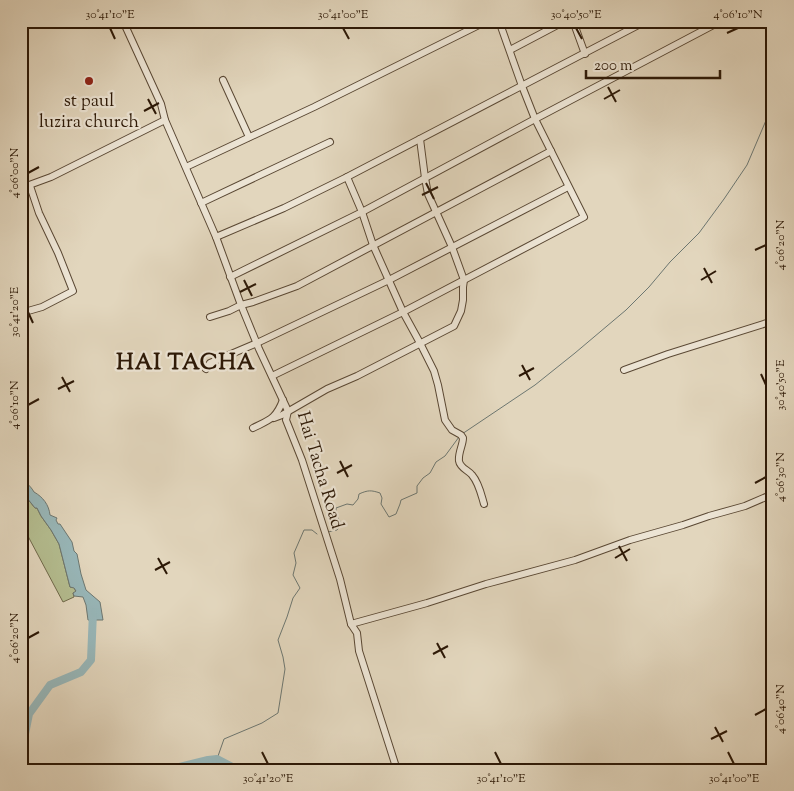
<svg xmlns="http://www.w3.org/2000/svg" width="794" height="791" font-family="'Sorts Mill Goudy',serif">
	<rect width="100%" height="100%" fill="#e2d6bd"/>
	<filter id="stains"><feTurbulence type="fractalNoise" baseFrequency=".004" numOctaves="4"/><feColorMatrix values="0 0 0 0 .2 0 0 0 0 .09 0 0 0 0 .02 0 0 0 .5 -.17"/></filter>
	<radialGradient id="worn" r=".72"><stop offset=".6" stop-color="#630" stop-opacity="0"/><stop offset="1" stop-color="#630" stop-opacity=".3"/></radialGradient>
	<path fill="#b4bd90" stroke="#706a4b" d="M21,495L24,498H27L35,508H37L41,516L51,530L59,544L70,587H74L76,592L73,593L74,597L63,602L21,523Z"/>
	<path fill="#98b7b9" stroke="#6d7771" d="M21,472C25,485 29,483 34,492C43,497 49,505 50,515L57,518L56,520L58,524H60L72,542L74,551L77,554L81,574L86,590L100,602L103,620H88L86,605L83,597L74,596L73,593L76,591L74,588L70,587L59,544L51,530L41,516L37,508H35L27,498L21,495Z"/>
	<g fill="none" stroke-linecap="round" stroke-linejoin="round">
		<g stroke="#6d7771" stroke-width="1">
			<path d="M462,434L535,385L575,353L626,310L649,287L670,262L699,233L724,199L747,165L773,104"/>
			<path d="M328,532L337,530L342,524L336,515V508L347,504L353,505L358,499L359,494C368,490 371,490 380,493L382,498L381,504L389,517L396,514L400,504L401,500L417,493V486L423,478L430,473L436,462L445,456L459,437"/>
			<path d="M217,759L224,739L262,723L278,713L285,669L283,657L278,640L287,617L293,598L300,588L293,575L296,563L294,553L304,530H312L317,534"/>
		</g>
		<g stroke="#98b7b9" stroke-width="8">
			<path d="M21,742L24,739L29,714L50,685L81,672L91,660L93,612"/>
			<path d="M167,770L208,760L217,759L238,770"/>
		</g>
		<defs>
			<g id="minor">
				<path d="M123,21L161,104L165,120L216,237L241,305L259,349L288,411L286,420L302,460L340,579L351,624L357,633L359,651L397,770"/>
				<path d="M573,21L585,54"/>
				<path d="M510,50L565,21"/>
				<path d="M223,80L249,137"/>
				<path d="M186,167L314,107L487,21"/>
				<path d="M347,177L362,212L373,245L403,312L420,343L434,371L438,385L445,420L452,430L461,435L463,438C463,445 458,453 459,461C460,468 468,470 472,475C479,483 481,494 484,504"/>
				<path d="M21,188L51,177L165,120"/>
				<path d="M201,203L330,142"/>
				<path d="M216,237L284,208L347,177L646,21"/>
				<path d="M230,277L362,212L535,119L721,21"/>
				<path d="M21,313L42,307L73,291L58,253L39,213L30,186"/>
				<path d="M210,317L229,311L241,305L253,302L297,286L551,151"/>
				<path d="M206,369L210,363L257,343L389,280L568,187"/>
				<path d="M624,370L668,354L773,321"/>
				<path d="M272,376L403,312L584,217L535,119L522,86L499,21"/>
				<path d="M274,418L282,415L327,389L357,376L454,326L461,311L463,300V287L464,280L452,247L428,194L425,178L420,139"/>
				<path d="M253,428C269,420 276,419 283,400"/>
				<path d="M351,624L427,603L486,584L575,560L630,540L683,525L709,516L745,506L773,494"/>
			</g>
		</defs>
		<use href="#minor" stroke="#5a4834" stroke-width="8"/>
		<use href="#minor" stroke="#ece4d4" stroke-width="6"/>
	</g>
	<path fill="none" stroke="#2c1806" stroke-width="2" d="M110,28L115,39M343,28L349,39M576,28L582,39M727,33L738,28M608,87L616,102M148,99L156,114M604,99L620,90M144,111L159,103M28,173L39,167M426,183L434,199M422,195L438,187M755,250L766,245M704,268L712,283M244,280L252,296M701,280L716,271M240,292L256,284M28,312L33,323M522,365L530,380M761,374L766,385M519,376L534,368M62,377L70,392M58,389L74,381M28,405L39,399M340,461L348,477M337,473L352,465M755,483L766,477M619,546L627,561M158,558L167,574M615,558L630,549M155,570L170,562M28,638L39,632M437,643L445,658M433,654L448,646M755,715L766,709M715,727L723,742M711,739L727,731M262,752L268,764M495,752L501,764M728,752L734,764"/>
	<circle fill="#8f2418" stroke="#ece4d4" stroke-width="2" cx="89" cy="81" r="5"/>
	<g text-anchor="middle" stroke-width="4.5" stroke-linejoin="round" paint-order="stroke">
		<g font-size="18" fill="#2c1806" stroke="#ece4d4">
			<text x="89" y="106">st paul<tspan x="89" dy="21">luzira church</tspan></text>
		</g>
		<g font-size="18" fill="#2c1806" stroke="#ece4d4">
			<text transform="translate(321 470) rotate(73)" y="6">Hai Tacha Road</text>
		</g>
		<g font-size="22" font-weight="bold" letter-spacing="1" fill="#2c1806" stroke="#ece4d4">
			<text x="186" y="369">HAI TACHA</text>
		</g>
	</g>
	<rect width="794" height="791" fill="none" stroke="#e2d6bd" stroke-width="55"/>
	<path d="M586 70v8h134v-8" fill="none" stroke="#2c1806" stroke-width="2.5"/>
	<text x="594" y="70" font-size="15" fill="#2c1806" stroke="#ece4d4" stroke-width="4" paint-order="stroke">200 m</text>
	<rect x="28" y="28" width="738" height="736" fill="none" stroke="#2c1806" stroke-width="2"/>
	<g font-size="12" text-anchor="middle" fill="#2c1806">
		<text x="110" y="18">30°41'10"E</text>
		<text x="343" y="18">30°41'00"E</text>
		<text x="576" y="18">30°40'50"E</text>
		<text x="738" y="18">4°06'10"N</text>
		<text transform="translate(14 173) rotate(-90)" y="4">4°06'00"N</text>
		<text transform="translate(780 245) rotate(-90)" y="4">4°06'20"N</text>
		<text transform="translate(14 312) rotate(-90)" y="4">30°41'20"E</text>
		<text transform="translate(780 385) rotate(-90)" y="4">30°40'50"E</text>
		<text transform="translate(14 405) rotate(-90)" y="4">4°06'10"N</text>
		<text transform="translate(780 477) rotate(-90)" y="4">4°06'30"N</text>
		<text transform="translate(14 638) rotate(-90)" y="4">4°06'20"N</text>
		<text transform="translate(780 709) rotate(-90)" y="4">4°06'40"N</text>
		<text x="268" y="782">30°41'20"E</text>
		<text x="501" y="782">30°41'10"E</text>
		<text x="734" y="782">30°41'00"E</text>
	</g>
	<rect width="100%" height="100%" filter="url(#stains)"/>
	<rect width="100%" height="100%" fill="url(#worn)"/>
</svg>
